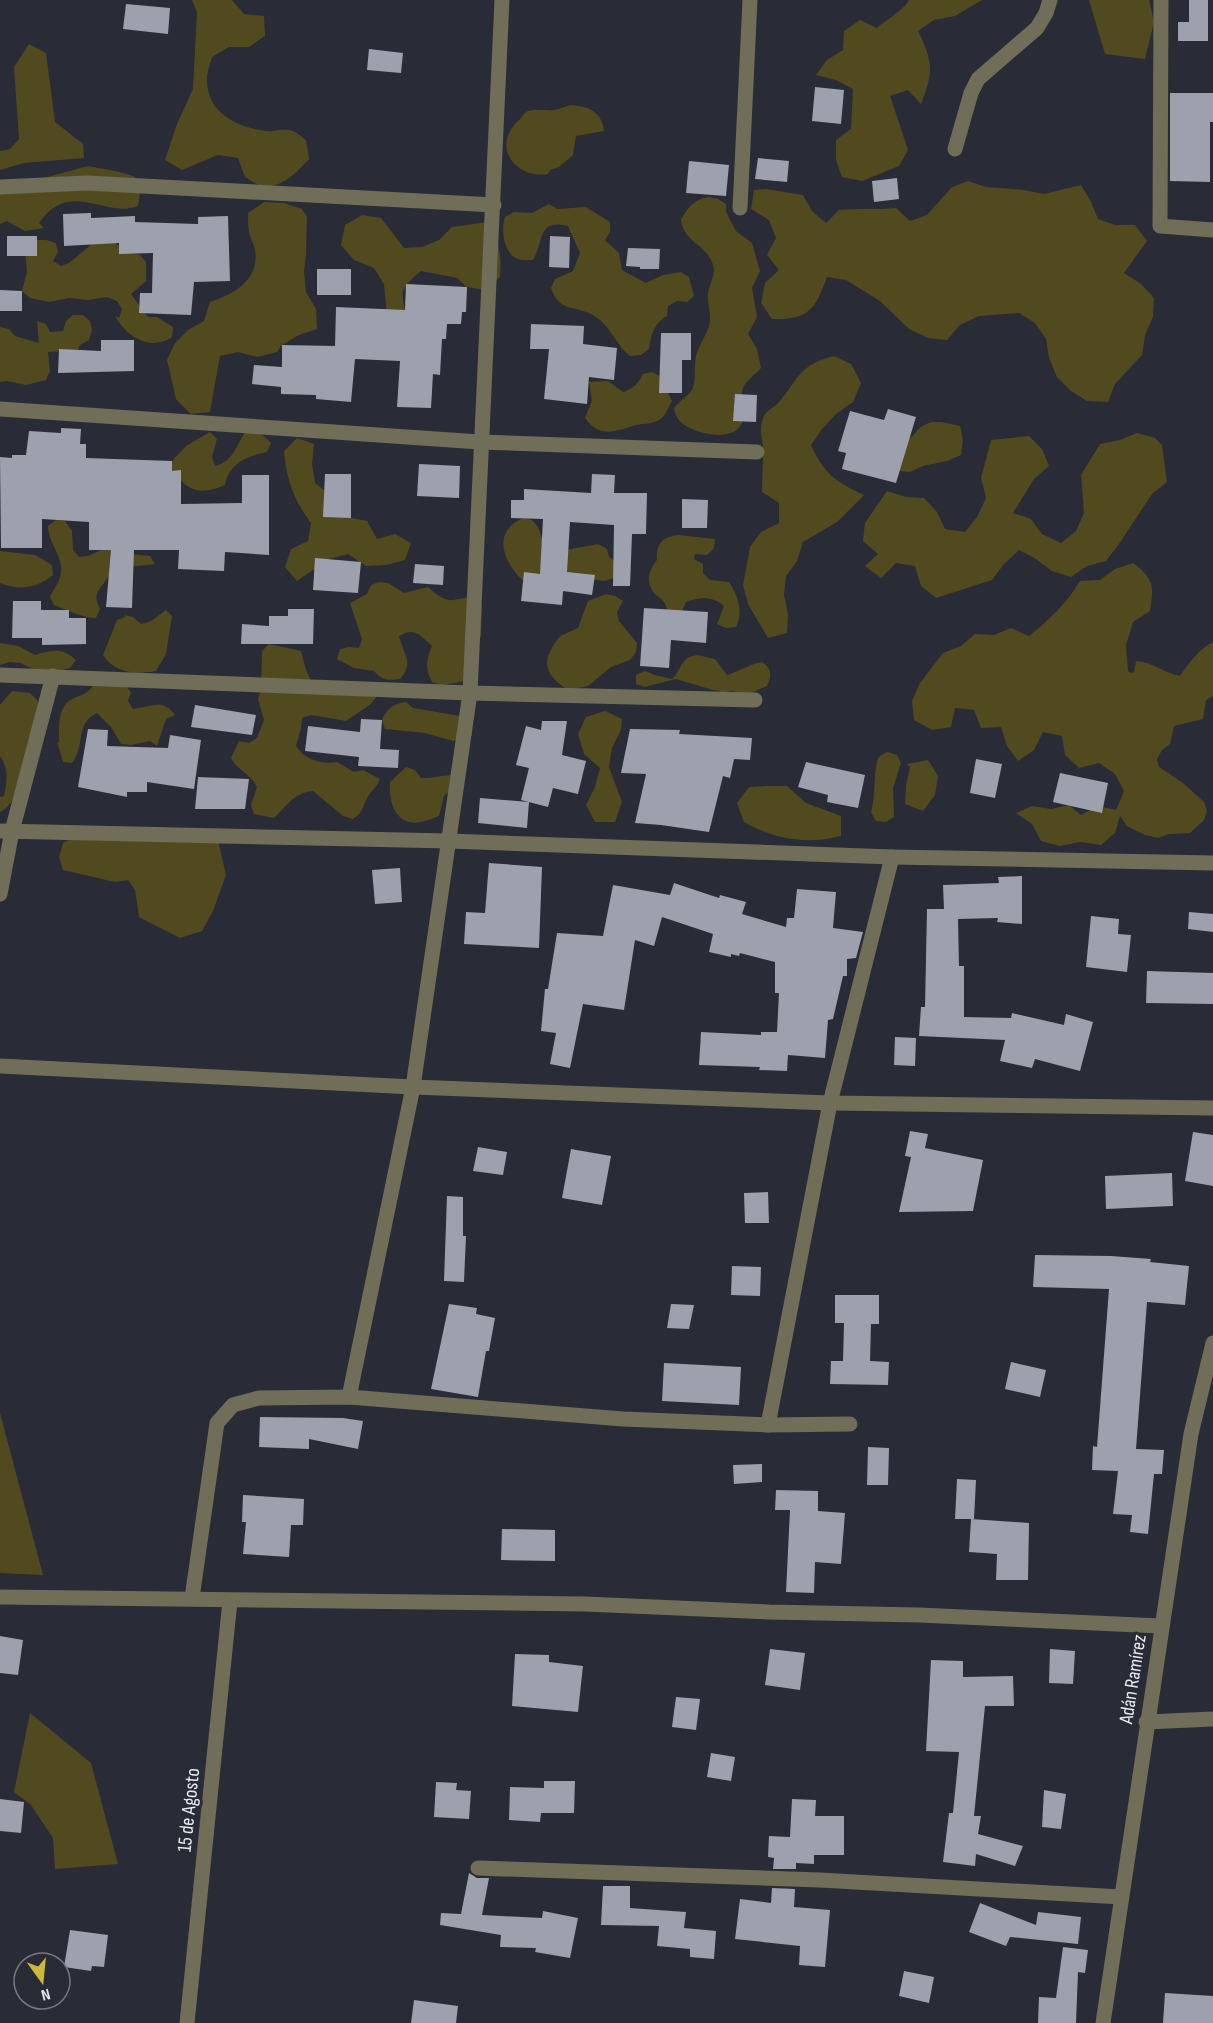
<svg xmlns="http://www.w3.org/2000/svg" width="1213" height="2023" font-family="'Sofia Sans Condensed',sans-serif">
	<rect width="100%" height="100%" fill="#292b36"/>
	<g fill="#514a1f">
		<path d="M192,0H232L244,14L264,16L265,36L249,47H229L212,57C210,63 208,70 207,76C205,112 235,127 266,131C274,132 283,128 290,130C295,131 302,137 306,140L309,159C297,172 283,188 263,186C257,185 250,180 245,177L238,158L218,155L182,170L165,160L177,124L193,89L197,12Z"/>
		<path d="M909,0H982L955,16L934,20L918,31C933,62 934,71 921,104L908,90L890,96L908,150L899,166L862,181L842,177L836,160V140L851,129L853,89L836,80L816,75L827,60L843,50L844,31L860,20L877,28C885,21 906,8 909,0Z"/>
		<path d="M1089,0H1149L1154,22L1145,59L1105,54Z"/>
		<path d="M29,44L46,53L55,122L83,144L84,158L24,163L0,170V151L10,149L19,139L14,67Z"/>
		<path d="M572,105C590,107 602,112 604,131L576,136L573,155L559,167L550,170L548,174C517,179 491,148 517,122C520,120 523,114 526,112C535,108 545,111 554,110C560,109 566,106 572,105Z"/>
		<path d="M88,166C102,169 122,171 135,177L140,196L138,206C105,219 70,178 39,223L44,228L25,231L7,221L0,224V190Z"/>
		<path d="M968,181L986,187L1024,190L1044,194L1081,185L1091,202L1098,219L1115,225H1135L1147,241L1124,273L1141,284L1154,298L1153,317L1145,335L1142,355L1115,384L1108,402L1087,401L1071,391L1057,377L1049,358L1046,339L1035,323L1019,313L979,316L960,325L947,340L928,338L909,329L880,301L846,280L827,277C815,310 808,320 772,319L761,303L765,283L779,270L767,255L776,238L769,220L751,209L754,190L766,189L803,195L812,211L826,223L839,210C858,208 877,210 896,208L910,221L927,215L952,187Z"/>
		<path d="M709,197L718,199L726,204V212L736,231L752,243L760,271L752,288L757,317L748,334L757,349L761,368C755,375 746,380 743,388C739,398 746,410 743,420C737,442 704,435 690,428C680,423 676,419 674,408C680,400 689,396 693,388C696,378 694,366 696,356C699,345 706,336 709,326C712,315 707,304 708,293C710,282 717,274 712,262C704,243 683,242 681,219C689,207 694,199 709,197Z"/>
		<path d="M264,202L284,203L302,209L307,217L306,254L304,272L306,292L316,309L317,329L299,335L282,345L277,352L257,357L238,352L220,356L210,412L191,414L176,399L167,360L175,343L188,330L204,321L210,302C234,294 260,280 255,250C254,244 250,238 249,232C248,226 248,219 248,213Z"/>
		<path d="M549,204L557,209L586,207L610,222V232L605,240L619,253L622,270L646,283L663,275L681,272L689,277L694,296L687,302L677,301L668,306L667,316C653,324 652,334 649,349L641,355L630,356C616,345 611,327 596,317C577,304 560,314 551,288L555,279L573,271L580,253L568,226C537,218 544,242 533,260C526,260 519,261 514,257C503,249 501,228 505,217L514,212L532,213Z"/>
		<path d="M362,215L381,218L404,248L422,247L439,240L452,227L488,222C499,241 502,255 500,277L486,290L467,287L457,278L421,271C396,292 403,291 406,320L388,327L384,284L374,268L354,260L341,245L345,225Z"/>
		<path d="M36,240H46L56,243L58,252L53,261L61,266L69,263L92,244L103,240H112L126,252L140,255L146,262V281L131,294L148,317H157L173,327L172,337C150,352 126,336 115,316L119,318L122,309L117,301L107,297L88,300L69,298L49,302L30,298L22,291L27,271L25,252Z"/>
		<path d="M73,315H83L90,321L92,330L89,340L80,345L78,350L48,352L50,371L46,380L26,385L7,381L0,382V327L9,329L15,336L39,343L37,321L46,324L50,332L63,331L66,321Z"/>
		<path d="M834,356L851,364L861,383L853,402L836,414L822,429L811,445C824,474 836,482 864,495L837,522L803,542L797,561L786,576L784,595L788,614L787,633L768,638L748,604L743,585L750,547L761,532L779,523V503L762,492C762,479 763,467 763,454C764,439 758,435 763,418C766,410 774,408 779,402C800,377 799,365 834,356Z"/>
		<path d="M652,372L660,376L672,401C669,406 666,413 663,417C655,425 645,423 636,425C616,431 600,439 585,418L592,401L589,382L608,381L623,392C633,389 638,384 643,374Z"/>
		<path d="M932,422H941L960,426L963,440L961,455L947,461L923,466L910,472L900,471L897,467L905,440C918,436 914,427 932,422Z"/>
		<path d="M246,431C258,431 263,434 271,443L267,452C247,456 229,463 225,485C200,496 188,491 172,471V461L186,446L210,432L217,439L212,457L215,466C234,461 236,445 246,431Z"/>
		<path d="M1137,433L1155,438L1162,445L1167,482L1152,494L1119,544L1106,561L1087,566L1071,577L1052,571L1036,559L1019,550L1004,564L992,580L936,598L921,586L915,566L896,563L881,578L865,566L878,554L863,541L865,523L887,491L906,497L924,498L937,512L945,529L965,532L977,517L986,498L981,478L991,440L1029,436L1042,449L1049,466L1034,479L1013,513L1031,519L1042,534L1061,543L1076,531L1084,513L1081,475L1100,444L1120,440Z"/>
		<path d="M297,438L314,444L312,464L315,483L330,495L332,514L367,521L377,539L395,534L411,543L405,560L386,565L366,566L348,554L329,559L297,581L285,567L291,549L308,541L311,523C294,501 286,478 284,451Z"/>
		<path d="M523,518L532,520L538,527L544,544L561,551L598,544L607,549L609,557L617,562L625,575L604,581L585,578L529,585C506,569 488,533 523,518Z"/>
		<path d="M56,520L65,521L72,531L73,550L79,557L88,556L104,549H114L131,554L150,556L155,564C133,568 118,562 104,583C96,593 94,597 100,609L96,618C83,618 67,610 54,605L50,597C52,591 57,586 59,580C68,560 48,545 48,526Z"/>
		<path d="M678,535L715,539L714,548L707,555L695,554L694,559L703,564V573L710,580L729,582C738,596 744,612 736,627L726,628L717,624L724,606C713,596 699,597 686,602L682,611L670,619C668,614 667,605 663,601C661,598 658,597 656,595C645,583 648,571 657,560C656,544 662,537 678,535Z"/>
		<path d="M0,551L35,555L52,565L53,575C37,588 20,591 0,583Z"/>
		<path d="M1133,563C1154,579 1154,585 1150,611L1133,622L1126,645L1128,671L1131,673L1134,672L1136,661C1153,662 1164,673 1180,676C1188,664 1200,648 1213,642V696L1206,700L1203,719L1174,726L1170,744L1162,750L1157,759L1159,767L1183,783L1204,802L1207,811L1204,820L1190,833L1169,834L1158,838L1145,835L1127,826L1120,816L1115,833L1101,845L1080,842L1060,846L1041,841L1032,824L1016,813L1032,806L1051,809L1069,805L1081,815L1098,806L1116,810L1124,791L1115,774L1099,763L1079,768L1065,755L1062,736L1043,732L1034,750L1018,761L1007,746L1001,727L981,728L974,710L955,708L951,727L932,730L914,720L912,701L920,683L943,653L961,646L975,634L994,635L1011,628L1029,636C1049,620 1067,603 1080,581L1100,580L1115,569Z"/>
		<path d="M379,582L388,583L404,593L428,587C454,611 453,594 480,598L482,608L481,636L476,645L471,680L442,685L432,682C425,669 426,660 432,646C419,635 415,627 399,636C403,653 415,664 400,679C388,681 382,680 374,671L354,668L337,659L340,649L349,647L359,648L362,639L350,603L367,594L371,585Z"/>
		<path d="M606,594L615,596L623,601L617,612L619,621L637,643L636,652L630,660L611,667L588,686L569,690C552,681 540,666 552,648C554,644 557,639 561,636C565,633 573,631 578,628L588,601Z"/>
		<path d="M166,610L172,616L166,654L156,671C136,675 114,673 103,655L117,620L125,617L124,615L133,617L141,624L151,621Z"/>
		<path d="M0,643L18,646L35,655C52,650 62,647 76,660L70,668L58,671H38L20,663L10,662L0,665Z"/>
		<path d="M269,644L301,651L306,670L314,687L377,696L371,704L346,721L311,715L302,718L301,728L296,746C304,759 322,765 337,762L354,772L363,770L380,779C376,788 374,788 369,795C362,805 365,811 353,819L343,816L313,791C293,793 287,806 274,818L254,814L251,805L257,787C251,774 238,771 231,758L239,741L249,743L257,738L264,720L258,699L261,690L262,651Z"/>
		<path d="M697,655L715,659L727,675C740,671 750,664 762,662C772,669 772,675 767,686L749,694H739L733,691L723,692L713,690L676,679L645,687L636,684V675L645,671L655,675L672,679C684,667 679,658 697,655Z"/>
		<path d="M94,684L125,685L131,692L128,701L133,709C151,707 163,698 175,715L166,719L157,746L150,741L131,745L121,744L111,727L97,713C74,724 86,745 72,763L63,762L57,742L59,743C59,728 57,705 74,698C83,694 88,694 94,684Z"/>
		<path d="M12,691L30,693L38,701C37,725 24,803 0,812V797L4,796C7,782 9,768 0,756V705Z"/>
		<path d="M406,702L413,708L460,716L472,726V736L453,741L425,733L385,729L382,720C386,709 394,703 406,702Z"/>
		<path d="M605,711L622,719L621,730L612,748L609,767L622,802L615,822H595L586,805L595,787L600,768L584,754L578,734L586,717Z"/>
		<path d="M888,752L897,755L901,763L893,788L894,817L886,822L876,821L871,812C876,798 873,763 880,756C881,755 887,752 888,752Z"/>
		<path d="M928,760L938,776L935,795L923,811L905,804L906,785L910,767L907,764Z"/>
		<path d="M406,767L415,770L421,778C434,779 445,773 458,776L451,790L444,796L439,816C433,818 427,821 420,822C396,827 388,801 390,782Z"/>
		<path d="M767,786H787L806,803L841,816V836C807,845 774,839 744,822L737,803L749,787Z"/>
		<path d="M86,831L218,840L226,875L213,911L202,931L180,938L139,917L135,890L128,880L115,882L63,870L59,857L63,843Z"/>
		<path d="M0,1413L43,1575L0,1573Z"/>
		<path d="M30,1713L91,1763L118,1864L55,1869L53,1838L31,1805L14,1792Z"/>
	</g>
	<g fill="#9da0ad">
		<path d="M1189,0H1208V41H1178V22H1189Z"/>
		<path d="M126,4L170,8L168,34L123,29Z"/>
		<path d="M369,49L403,53L401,73L367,70Z"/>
		<path d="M815,87L844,90L841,124L812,121Z"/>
		<path d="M1170,93H1213V122H1210V182L1170,181Z"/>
		<path d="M758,158L789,161L787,182L755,179Z"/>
		<path d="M689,161L729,165L726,196L686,193Z"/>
		<path d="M897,178L899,199L874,202L872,181Z"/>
		<path d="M91,213V218L135,216V222L198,224V217L228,216L230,281L194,282L191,315L139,313L140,293H152L153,253L119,254V243L64,246L63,214Z"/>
		<rect x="7" y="236" width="30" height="20"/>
		<path d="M550,236L570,237L569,268L549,267Z"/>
		<path d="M628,248L660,249L659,269H640V267L626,266Z"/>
		<rect x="317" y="269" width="34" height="26"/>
		<path d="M406,284L467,287L466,312H462L461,324H447L446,339H442L440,375L433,374L431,408L397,407L400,361L355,359L351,402L316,399V395L281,394V387L252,384L254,365L282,367V345L335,346L336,307L405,310Z"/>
		<path d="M0,290L22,291V311H0Z"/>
		<path d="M531,324L584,326L583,344L617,348L614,380L589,377L587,404L544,399L549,349H530Z"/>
		<path d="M661,333H691V360H682V393H659Z"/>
		<path d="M101,340H134V371L58,373L59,349L101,351Z"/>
		<path d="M735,394L757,395L756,422L733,421Z"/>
		<path d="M888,409L916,417L896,483L842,469L846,453L838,451L850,411L884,420Z"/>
		<path d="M61,428L81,429L80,444H86V458L172,461V471L181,470V504L242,503V475H269V555L225,552L224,571L178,569L179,550H134L132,608L106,607L111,550H89V522L42,519V548H1L0,457L12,458V455H26L29,431L61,433Z"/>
		<path d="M419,464L460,466L459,498L417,496Z"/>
		<path d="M325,474H351V518L323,517Z"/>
		<path d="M592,474L615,475L614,493H647L646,534H632L630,586H613L614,525L570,522L567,572L595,575L592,595L563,591L562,605L521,601L524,572L540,574L543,519L511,518V500H524V489L591,493Z"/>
		<path d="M682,499L708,500L707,528H682Z"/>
		<path d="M315,558L361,562L358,593L313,590Z"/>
		<path d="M415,564L444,566L443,585L413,583Z"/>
		<path d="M13,601H41V610H69V618H86V644L42,645V638H12Z"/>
		<path d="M644,608L708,612L706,643L671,640L669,668L640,666Z"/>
		<path d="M288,609H314L313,644H241L242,624L269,626V616H288Z"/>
		<path d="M195,705L256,715L252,735L191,727Z"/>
		<path d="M361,719L382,720L380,749L399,750L398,768L358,766L359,757L305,751L308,726L360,732Z"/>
		<path d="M542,721H567L562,755L586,761L578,794L553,788L548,807L521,800L529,768L516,765L526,726L541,730Z"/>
		<path d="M88,729L108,730L107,746L168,748L170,735L201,740L194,789L147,782V792H127V797L78,787Z"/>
		<path d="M630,729L680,730L679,734L752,738L750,760L734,759L730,778L723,776L709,832L661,825L635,823L646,774L621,773Z"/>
		<path d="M976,759L1002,764L995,798L970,793Z"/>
		<path d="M806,762L865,775L858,808L827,802L828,795L798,787Z"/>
		<path d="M1060,773L1108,783L1102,813L1053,802Z"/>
		<path d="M198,777L249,779L245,809H195Z"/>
		<path d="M480,798L529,802L527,828L478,823Z"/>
		<path d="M489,863L542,867L539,948L464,944L466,912L485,913Z"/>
		<path d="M400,868L402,902L375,904L372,870Z"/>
		<path d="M1022,876V924L997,922L998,918L958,919L959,966H964V1017L1011,1018L1012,1013L1064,1025L1066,1014L1093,1022L1080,1071L1035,1059L1032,1068L1000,1061L1005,1040L919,1036L921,1007H925L927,909H944L943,885L999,883L998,877Z"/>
		<path d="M674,883L719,898L720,895L746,902L742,914L786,927L787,918H794L797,889L836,892L833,928L863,932L856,958L847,959V976H843L833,1019L828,1020L825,1058L788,1055L787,1071L759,1070L760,1067L699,1065L701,1032L761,1035V1032H777L779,993H775V962L740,953L739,956L731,954V957L709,952L713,934L662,917L654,946L635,940L624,1010L583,1004L570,1068L550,1064L556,1033L541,1031L545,989H548L557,933L603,936L613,885L670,895Z"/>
		<path d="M1189,912L1213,914V932L1188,929Z"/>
		<path d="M1091,916L1119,919L1118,934L1131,935L1127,972L1086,967Z"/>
		<path d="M1147,971L1213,973V1004L1146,1003Z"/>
		<path d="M895,1037L916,1038L915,1066L894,1065Z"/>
		<path d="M910,1131L928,1134L925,1148L983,1160L973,1211L899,1212L911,1157L905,1156Z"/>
		<path d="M1193,1132L1213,1135V1186L1185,1181Z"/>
		<path d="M478,1147L507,1152L503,1175L473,1171Z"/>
		<path d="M571,1149L611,1156L602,1205L562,1198Z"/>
		<path d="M1172,1173L1173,1206L1106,1209L1105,1176Z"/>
		<path d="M768,1192L769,1223H745L744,1193Z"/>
		<path d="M447,1196L463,1197V1236H466L464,1282L444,1281Z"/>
		<path d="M1035,1255L1111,1256L1151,1259L1150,1262L1189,1266L1185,1305L1147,1302L1136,1449L1164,1450L1162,1474H1154L1148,1534L1130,1532L1132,1515L1113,1514L1118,1471L1092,1470L1093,1446L1097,1447L1109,1289L1033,1287Z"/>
		<path d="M732,1266L761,1267L760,1296L731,1295Z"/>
		<path d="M835,1295H879V1324H871L870,1361L889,1362L888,1385L830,1384L831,1361H843L844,1323H835Z"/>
		<path d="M449,1304L477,1308L476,1314L495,1318L489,1351H486L478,1397L431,1389Z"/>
		<path d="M671,1304L694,1305L689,1329L667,1328Z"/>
		<path d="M1011,1362L1046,1370L1040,1397L1005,1389Z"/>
		<path d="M664,1363L741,1367L739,1405L662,1401Z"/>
		<path d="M260,1417L343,1418L363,1421L358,1449L309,1439V1449L259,1447Z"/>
		<path d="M868,1447L889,1448L888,1485H867Z"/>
		<path d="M762,1464V1482L734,1484L733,1465Z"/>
		<path d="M957,1479L976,1480L974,1519H955Z"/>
		<path d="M776,1490L818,1491V1511L845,1513L841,1564L815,1562L814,1593L786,1592L790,1510H775Z"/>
		<path d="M243,1495L304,1499L303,1525H291L289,1557L243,1554L246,1522H242Z"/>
		<path d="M971,1519L1029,1523L1028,1580H996L997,1554L969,1552Z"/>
		<path d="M502,1529L555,1530V1561L501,1560Z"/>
		<path d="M0,1636L23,1640L18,1675L0,1673Z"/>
		<path d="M770,1649L805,1653L800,1690L765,1685Z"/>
		<path d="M1050,1649L1075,1651L1073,1684L1049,1683Z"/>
		<path d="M515,1654L549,1655V1662L583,1666L578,1712L512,1706Z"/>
		<path d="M931,1660L963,1661V1677L1013,1676L1014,1706H985L974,1816H981L978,1834L1023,1846L1015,1866L976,1854L975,1866L943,1862L949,1813H953L959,1752L926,1751Z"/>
		<path d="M676,1697L700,1699L696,1730L672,1727Z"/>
		<path d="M711,1753L735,1757L731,1781L707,1777Z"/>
		<path d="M544,1781H575L574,1813H541L540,1822L509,1820L510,1787L544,1788Z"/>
		<path d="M436,1782L457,1783L456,1790L471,1791L469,1819L434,1817Z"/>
		<path d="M1044,1790L1066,1794L1061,1829L1042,1827Z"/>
		<path d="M0,1799L24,1802L21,1833L0,1831Z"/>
		<path d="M792,1799L816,1800L815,1816H844V1855H814V1864L796,1863V1869H773L774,1858L768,1857L769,1836L790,1837Z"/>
		<path d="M469,1873L477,1878H489L482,1915L542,1918L543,1911L578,1918L570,1958L535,1952L536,1948L500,1947L501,1935L440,1925L441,1913L461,1914Z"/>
		<path d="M603,1886H630V1908L686,1912L684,1928L716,1931L714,1959L690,1957V1949L657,1946L659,1926L601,1925Z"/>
		<path d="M772,1888L795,1889L794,1907L830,1910L825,1967L799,1965L800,1946L735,1939L740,1899L771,1903Z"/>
		<path d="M980,1903L1036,1925L1038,1912L1081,1917L1078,1944L1010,1937L1006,1946L969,1932Z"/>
		<path d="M70,1930L108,1935L104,1967L92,1966L91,1971L64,1967Z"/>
		<path d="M1063,1947L1088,1950L1085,1973L1078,1972L1076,2023H1038L1039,1997L1056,1998Z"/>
		<path d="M904,1971L934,1977L929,2003L899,1996Z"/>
		<path d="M1165,1993L1213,1996V2023H1163Z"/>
		<path d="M414,2000L458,2006L456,2023H411Z"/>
	</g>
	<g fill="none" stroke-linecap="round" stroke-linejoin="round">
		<g stroke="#706d58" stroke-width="15">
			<path d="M1161,0L1160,226L1213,230"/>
			<path d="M955,149L971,93L978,79L1037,28L1046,13L1050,0"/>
			<path d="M0,187L87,183L494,205"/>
			<path d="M740,208L750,0"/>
			<path d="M0,409L480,442L757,452"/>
			<path d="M0,675L470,693L755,700"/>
			<path d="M0,894L12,831L53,676"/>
			<path d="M0,1066L413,1087L830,1103L1213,1108"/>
			<path d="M349,1397L413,1087L470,693L502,0"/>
			<path d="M768,1425L830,1103L892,857"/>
			<path d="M0,1597L585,1604L769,1612L919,1615L1161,1626"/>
			<path d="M192,1598L217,1423L233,1405L259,1398L349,1397L623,1419L768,1425L850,1424"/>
			<path d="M478,1868L820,1880L1121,1897"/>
			<path d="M187,2023L230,1601"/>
		</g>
		<g stroke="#706d58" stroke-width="15">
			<path d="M0,831L449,841L892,857L1213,863"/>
			<path d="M1146,1722L1213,1719"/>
			<path d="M1103,2023L1191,1434L1213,1343"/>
		</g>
	</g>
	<g text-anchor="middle" stroke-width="6" stroke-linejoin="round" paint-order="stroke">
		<g font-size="20" fill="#e9eaf1" stroke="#292b36">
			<text transform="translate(1132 1679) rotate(-81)" y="7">Adán Ramírez</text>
			<text transform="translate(188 1810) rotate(-84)" y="7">15 de Agosto</text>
		</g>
	</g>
	<g transform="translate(42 1981) rotate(165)"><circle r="28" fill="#292b36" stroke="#767781" stroke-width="1.5"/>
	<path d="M0-4.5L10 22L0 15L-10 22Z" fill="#ccb938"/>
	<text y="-9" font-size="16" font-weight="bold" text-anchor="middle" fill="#e9eaf1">N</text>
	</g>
</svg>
